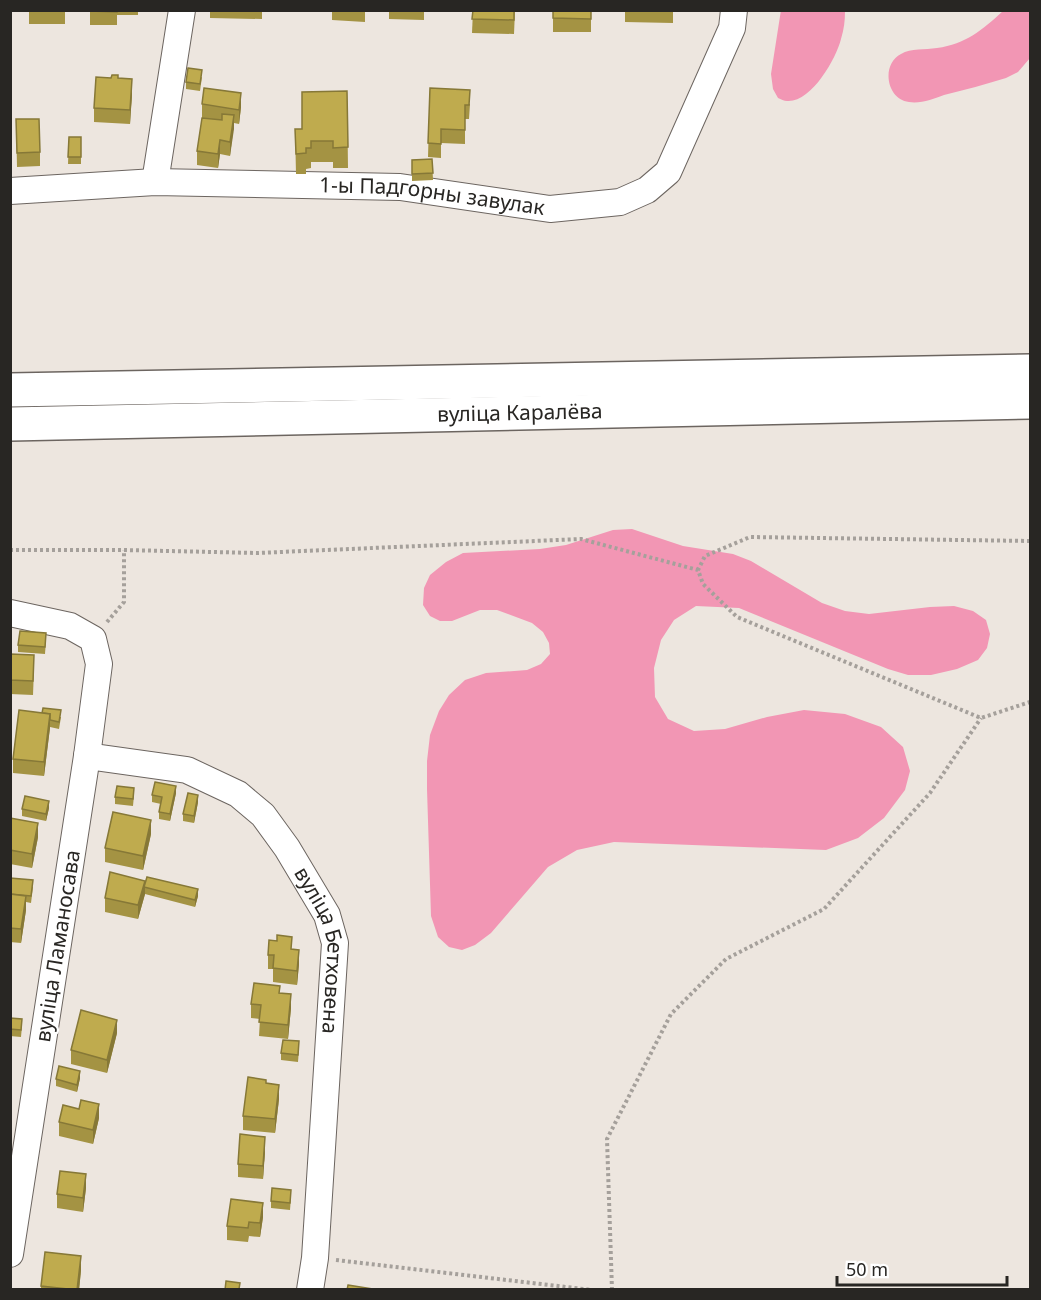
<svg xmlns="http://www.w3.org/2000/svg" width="1041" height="1300" font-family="'Noto Sans',sans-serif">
	<rect width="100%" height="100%" fill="#ede6df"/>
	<g fill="#f296b4">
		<path d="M781,10L845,11C845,21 844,29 841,39C836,59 811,103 787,101C784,101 781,99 778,98L773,89L771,74Z"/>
		<path d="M1003,11H1030V58L1018,72L1006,78C986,84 965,90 944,95C934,99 920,104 909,102C886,99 881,64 901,54C911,48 925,50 937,48C966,44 982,30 1003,11Z"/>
		<path d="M632,529L683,546L733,554L751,561L822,603L845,611L869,614L930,607L954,606L973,611L986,620L990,634L987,648L978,660L957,669L931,675H908L888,669L739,608L696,606L674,620L661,640L654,668L655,697L668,719L694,731L725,729L767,717L804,710L845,714L881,727L903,747L910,771L905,790L884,818L858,838L826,850L614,842L577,850L548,867L491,933L475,945L462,950L449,947L438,937L431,916L427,789V761L430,735L439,711L449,695L465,680L486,673L527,670L541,664L550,654L549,643L543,632L532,623L497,610H480L452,621H440L430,616L423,605L424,588L430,575L446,562L463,553L540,549L566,545L613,530Z"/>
	</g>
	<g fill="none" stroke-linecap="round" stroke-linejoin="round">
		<defs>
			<g id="minor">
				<path d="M155,182L182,10"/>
				<path id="s1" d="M10,191L155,182L400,187L550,209L620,202L647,190L668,172L732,28L734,10"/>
				<path d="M10,613L70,626L93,639L99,664L87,756L10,1254"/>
				<path id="s2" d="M87,756L187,770L238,794L263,815L287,848L327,915L335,943L315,1258L310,1290"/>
			</g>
			<g id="major">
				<path d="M10,390L1030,371"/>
				<path id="s3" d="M10,424L1030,402"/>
			</g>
		</defs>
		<use href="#minor" stroke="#6c6560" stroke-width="28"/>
		<use href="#major" stroke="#6c6560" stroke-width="36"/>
		<g stroke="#a5a09b" stroke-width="4" stroke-dasharray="3 3" stroke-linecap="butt">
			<path d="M1030,541L750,537L705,556L698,570L703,584L737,617L981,718L1030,702"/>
			<path d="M10,550H124L257,553L581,539L698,570"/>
			<path d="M107,622L124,602V550"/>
			<path d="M336,1260L592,1290"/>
			<path d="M612,1290L607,1139L671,1014L726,959L824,909L930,793L981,718"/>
		</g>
		<use href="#minor" stroke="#fff" stroke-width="26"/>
		<use href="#major" stroke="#fff" stroke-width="33"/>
	</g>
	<g fill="#a49343">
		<rect x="29" y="10" width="36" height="14"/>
		<path d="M90,10H138V15H117V25H90Z"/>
		<path d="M210,10H262V19L210,18Z"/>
		<path d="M332,10H365V22L332,20Z"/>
		<path d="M389,10H424V20L389,19Z"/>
		<path d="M473,10H515L514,34L472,33Z"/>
		<rect x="553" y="10" width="38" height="22"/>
		<path d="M625,10H673V23L625,22Z"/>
		<path d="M202,77L200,91L186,89V82Z"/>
		<path d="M111,78H118L132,93L130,124L94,122V108Z"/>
		<path d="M430,88L470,104L469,119H465V144L441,143V158L428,157Z"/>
		<path d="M347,91L348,168H333V162H311V168L306,169V174H296L295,129H302Z"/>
		<path d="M202,104L241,107L239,124L234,123L230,156L220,154L218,168L197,165V151L202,118Z"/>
		<path d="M16,119L40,152V166L17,167Z"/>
		<path d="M69,137H81V164H68Z"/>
		<path d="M432,159L433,180L412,181V160Z"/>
		<path d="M46,640L45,654L18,652V645Z"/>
		<path d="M10,654L34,669L33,695L10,694Z"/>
		<path d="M19,710L61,717L59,729L50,727L44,776L13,773V759Z"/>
		<path d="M176,793L170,821L159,819V812L161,804L152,802V795Z"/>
		<path d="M134,795L133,806L115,804V797Z"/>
		<path d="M198,802L194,823L183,821V814Z"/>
		<path d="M49,808L46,821L22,816V809Z"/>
		<path d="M10,818L38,837L32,868L10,864Z"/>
		<path d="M151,834L143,870L105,862V848Z"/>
		<path d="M10,878L33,887L31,903L26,902V910L21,943L10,942Z"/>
		<path d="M145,887L198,896L195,907L145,894L138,919L105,912V898Z"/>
		<path d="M292,949L299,964L297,985L273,982V969H268V955Z"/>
		<path d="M280,993L291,1008L288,1039L259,1036L260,1019L251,1018V1004Z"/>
		<path d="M10,1018L22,1026L21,1037L10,1036Z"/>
		<path d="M117,1033L107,1073L71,1064V1050Z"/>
		<path d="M299,1049L298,1062L281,1060V1053Z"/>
		<path d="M80,1078L77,1092L56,1086V1079Z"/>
		<path d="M266,1083L279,1099L275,1133L243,1130V1116Z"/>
		<path d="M99,1118L93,1144L59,1136V1122Z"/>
		<path d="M265,1151L263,1179L238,1177V1164Z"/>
		<path d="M86,1188L83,1212L57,1208V1194Z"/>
		<path d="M291,1197L290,1210L271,1208V1201Z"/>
		<path d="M263,1217L260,1237L249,1236L248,1242L227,1240V1226Z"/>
		<path d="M81,1270L79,1290H41V1286Z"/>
	</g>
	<g fill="#867837">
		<path d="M132,79V93L130,124V110Z"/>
		<path d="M241,93V107L239,124V110Z"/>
		<path d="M234,115V129L230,156V142Z"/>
		<path d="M220,140V154L218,168V154Z"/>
		<path d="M50,714V728L44,776V762Z"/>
		<path d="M176,786V793L170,821V814Z"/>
		<path d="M198,795V802L194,823V816Z"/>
		<path d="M49,801V808L46,821V814Z"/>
		<path d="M151,820V834L143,870V856Z"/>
		<path d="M38,823V837L32,868V854Z"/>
		<path d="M145,881V894L138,919V905Z"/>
		<path d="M198,889V896L195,907V900Z"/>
		<path d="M26,896V910L21,943V929Z"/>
		<path d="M299,950V964L297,985V971Z"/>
		<path d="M291,994V1008L288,1039V1025Z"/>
		<path d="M117,1020V1033L107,1073V1060Z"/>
		<path d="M80,1071V1078L77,1092V1085Z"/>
		<path d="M279,1085V1099L275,1133V1119Z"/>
		<path d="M99,1104V1118L93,1144V1130Z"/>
		<path d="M265,1137V1151L263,1179V1166Z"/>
		<path d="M86,1174V1188L83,1212V1198Z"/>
		<path d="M263,1203V1217L260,1237V1223Z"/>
		<path d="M81,1256V1270L79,1290H77Z"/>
	</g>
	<g fill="#bfab4e" stroke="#867837" stroke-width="1.5">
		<path d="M90,10H117V12L90,11Z"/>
		<path d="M473,10H514V20L472,19Z"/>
		<path d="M553,10H591V19L553,18Z"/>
		<path d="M188,68L202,70L200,84L186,82Z"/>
		<path d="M112,75H118V78L132,79L130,110L94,108L96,77L111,78Z"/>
		<path d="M204,88L241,93L239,110L202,104Z"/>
		<path d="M430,88L470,90L469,105H465V130L441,129V144L428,143Z"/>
		<path d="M347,91L348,147L333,148V141H311V148H306V153L296,154L295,129H302V92Z"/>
		<path d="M222,114L234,115L230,142L220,140L218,154L197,151L202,118L222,120Z"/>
		<path d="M16,119H39L40,152L17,153Z"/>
		<path d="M69,137H81V157H68Z"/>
		<path d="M432,159L433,173L412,174V160Z"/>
		<path d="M20,631L46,633L45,647L18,645Z"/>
		<path d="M10,654L34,655L33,681L10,680Z"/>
		<path d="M43,708L61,710L59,722L50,720V714L42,713Z"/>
		<path d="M19,710L50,714L44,762L13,759Z"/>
		<path d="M155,782L176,786L170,814L159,812L162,797L152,795Z"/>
		<path d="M117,786L134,788L133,799L115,797Z"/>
		<path d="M188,793L198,795L194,816L183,814Z"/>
		<path d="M25,796L49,801L46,814L22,809Z"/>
		<path d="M113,812L151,820L143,856L105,848Z"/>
		<path d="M10,818L38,823L32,854L10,850Z"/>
		<path d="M110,872L145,881L138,905L105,898Z"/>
		<path d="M147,877L198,889L195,900L144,887Z"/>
		<path d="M10,878L33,880L31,896L10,894Z"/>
		<path d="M10,894L26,896L21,929L10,928Z"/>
		<path d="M277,935L292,937L291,949L299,950L297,971L273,968L274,955H268L269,940L277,941Z"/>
		<path d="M254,983L280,986L279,993L291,994L288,1025L259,1022L261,1005L251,1004Z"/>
		<path d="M81,1010L117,1020L107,1060L71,1050Z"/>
		<path d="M10,1018L22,1019L21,1030L10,1029Z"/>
		<path d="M283,1040L299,1041L298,1055L281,1053Z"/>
		<path d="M59,1066L80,1071L77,1085L56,1079Z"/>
		<path d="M248,1077L266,1080V1083L279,1085L275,1119L243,1116Z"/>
		<path d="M81,1100L99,1104L93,1130L59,1122L63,1105L79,1109Z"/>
		<path d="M240,1134L265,1137L263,1166L238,1164Z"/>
		<path d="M60,1171L86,1174L83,1198L57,1194Z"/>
		<path d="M272,1188L291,1190L290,1203L271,1201Z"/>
		<path d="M231,1199L263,1203L260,1223L249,1222L248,1228L227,1226Z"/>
		<path d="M45,1252L81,1256L77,1290L41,1286Z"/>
		<path d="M226,1281L240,1283L239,1289L245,1290H225Z"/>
		<path d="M348,1285L379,1290H347Z"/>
	</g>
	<g text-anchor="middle" stroke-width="4.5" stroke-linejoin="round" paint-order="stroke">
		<g font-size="21" fill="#282623" stroke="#fff">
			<text dy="7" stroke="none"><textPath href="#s1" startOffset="423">1-ы Падгорны завулак</textPath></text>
			<text dy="7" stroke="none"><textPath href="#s3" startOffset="510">вуліца Каралёва</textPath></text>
			<text transform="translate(58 946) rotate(-81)" y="7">вуліца Ламаносава</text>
			<text dy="7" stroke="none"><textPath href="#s2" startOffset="342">вуліца Бетховена</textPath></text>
		</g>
	</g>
	<rect width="1041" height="1300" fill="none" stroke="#282623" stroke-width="24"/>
	<path d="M837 1276v9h170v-9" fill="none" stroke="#282623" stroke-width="3"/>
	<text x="846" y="1276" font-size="18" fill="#282623" stroke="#ffffff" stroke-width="4.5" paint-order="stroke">50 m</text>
</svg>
